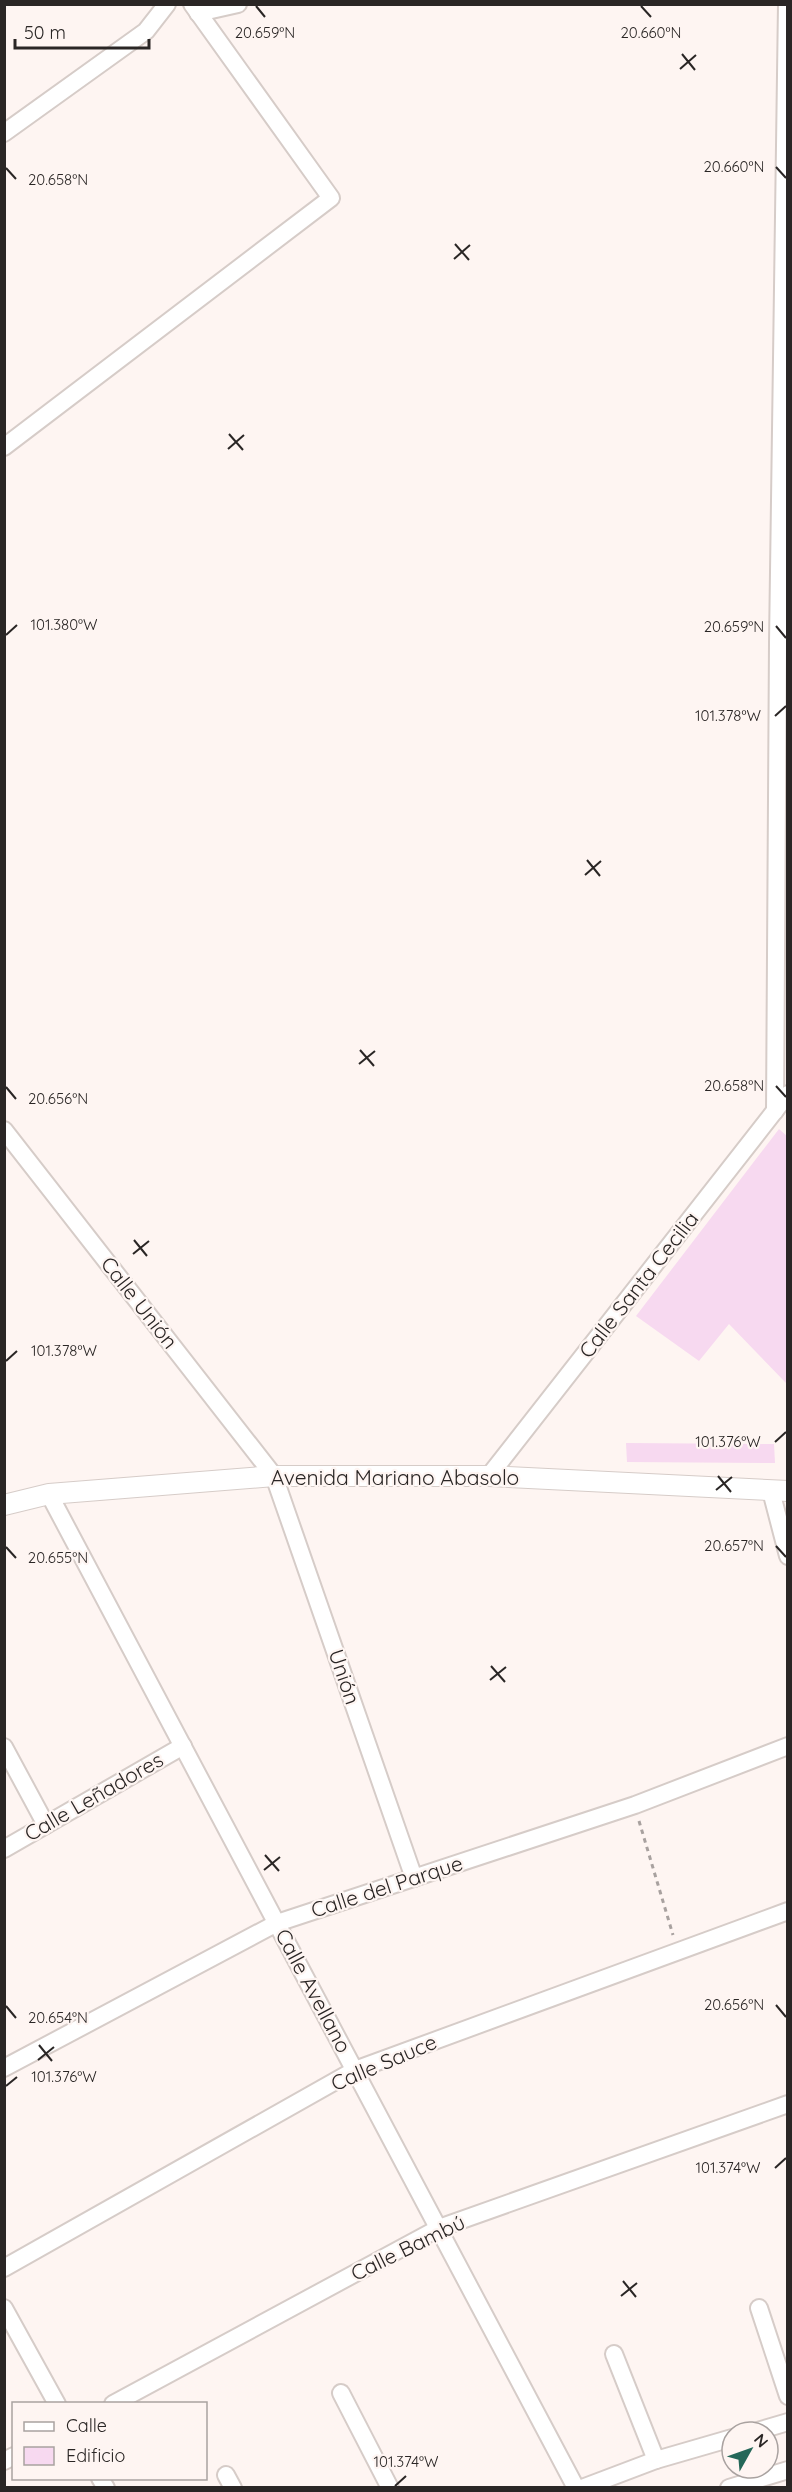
<svg xmlns="http://www.w3.org/2000/svg" width="792" height="2492" font-family="Quicksand,sans-serif">
	<rect width="100%" height="100%" fill="#fef5f2"/>
	<g fill="#f7d9f0">
		<path d="M779,1129L788,1137L786,1383L729,1324L699,1361L636,1316Z"/>
		<path d="M626,1443L774,1444L775,1463L627,1462Z"/>
	</g>
	<g fill="none" stroke-linecap="round" stroke-linejoin="round">
		<defs>
			<g id="minor">
				<path d="M198,13L238,4"/>
				<path d="M4,133L146,31L167,4"/>
				<path d="M4,447L331,198L192,4"/>
				<path d="M775,1111L778,643L787,4"/>
				<path d="M4,1130L274,1476L414,1878"/>
				<path d="M489,1476L788,1094"/>
				<path d="M771,1491L788,1556"/>
				<path d="M49,1494L576,2488"/>
				<path d="M4,1747L46,1825"/>
				<path d="M4,1849L183,1746"/>
				<path d="M4,2068L277,1923L635,1805L788,1746"/>
				<path d="M4,2268L355,2070L788,1911"/>
				<path d="M4,2308L57,2404"/>
				<path d="M759,2308L788,2396"/>
				<path d="M614,2354L656,2460"/>
				<path d="M341,2393L390,2488"/>
				<path d="M113,2404L439,2228L788,2104"/>
				<path d="M754,2432L788,2422"/>
				<path d="M4,2461L14,2456"/>
				<path d="M226,2475L233,2488"/>
				<path d="M100,2478L106,2488"/>
				<path d="M582,2488L656,2460L732,2438"/>
				<path d="M729,2488L788,2470"/>
			</g>
			<path id="tertiary" d="M4,1505L49,1494L274,1476H489L788,1491"/>
		</defs>
		<use href="#minor" stroke="#d6ccc8" stroke-width="20"/>
		<use href="#tertiary" stroke="#d6ccc8" stroke-width="22"/>
		<path stroke="#a8a19f" stroke-width="3" stroke-dasharray="4.5 4.5" stroke-linecap="butt" d="M639,1821L673,1935"/>
		<use href="#minor" stroke="#fff" stroke-width="16"/>
		<use href="#tertiary" stroke="#fff" stroke-width="20"/>
	</g>
	<path fill="none" stroke="#2a2625" stroke-width="2" d="M256,6L265,17M641,6L651,17M682,54L695,70M680,69L696,55M776,167L786,178M6,168L16,179M455,244L469,260M454,259L470,245M229,434L243,450M228,449L244,435M776,626L786,638M6,635L17,625M775,716L786,706M587,860L600,876M585,875L601,861M360,1050L374,1066M359,1064L375,1051M776,1086L786,1097M6,1087L16,1099M134,1240L147,1256M133,1254L149,1241M6,1361L17,1351M775,1442L786,1432M718,1476L731,1492M716,1490L732,1477M776,1546L786,1557M6,1547L16,1558M491,1666L505,1682M490,1680L506,1667M265,1855L279,1871M264,1870L280,1857M776,2005L786,2017M6,2006L16,2018M39,2045L52,2061M38,2060L54,2047M6,2086L17,2077M775,2168L786,2158M623,2281L636,2297M621,2296L637,2283M395,2486L406,2476"/>
	<g text-anchor="middle" stroke-width="4.5" stroke-linejoin="round" paint-order="stroke">
		<g font-size="21" fill="#2a2625" stroke="#fef5f2">
			<text transform="translate(639 1285) rotate(-52)" y="7">Calle Santa Cecilia</text>
			<text transform="translate(139 1303) rotate(52)" y="7">Calle Unión</text>
			<text x="395" y="1485">Avenida Mariano Abasolo</text>
			<text transform="translate(344 1677) rotate(71)" y="7">Unión</text>
			<text transform="translate(94 1797) rotate(-30)" y="7">Calle Leñadores</text>
			<text transform="translate(387 1887) rotate(-18)" y="7">Calle del Parque</text>
			<text transform="translate(313 1991) rotate(62)" y="7">Calle Avellano</text>
			<text transform="translate(384 2063) rotate(-23)" y="7">Calle Sauce</text>
			<text transform="translate(408 2248) rotate(-26)" y="7">Calle Bambú</text>
		</g>
	</g>
	<g font-size="15" text-anchor="middle" fill="#2a2625" stroke="#fef5f2" stroke-width="4.5" stroke-linejoin="round" paint-order="stroke">
		<text x="265" y="38">20.659°N</text>
		<text x="651" y="38">20.660°N</text>
		<text x="734" y="172">20.660°N</text>
		<text x="58" y="185">20.658°N</text>
		<text x="64" y="630">101.380°W</text>
		<text x="734" y="632">20.659°N</text>
		<text x="728" y="721">101.378°W</text>
		<text x="734" y="1091">20.658°N</text>
		<text x="58" y="1104">20.656°N</text>
		<text x="64" y="1356">101.378°W</text>
		<text x="728" y="1447">101.376°W</text>
		<text x="734" y="1551">20.657°N</text>
		<text x="58" y="1563">20.655°N</text>
		<text x="734" y="2010">20.656°N</text>
		<text x="58" y="2023">20.654°N</text>
		<text x="64" y="2082">101.376°W</text>
		<text x="728" y="2173">101.374°W</text>
		<text x="406" y="2467">101.374°W</text>
	</g>
	<rect width="792" height="2492" fill="none" stroke="#2a2625" stroke-width="12"/>
	<rect x="12" y="2402" width="195" height="78" fill="#fef5f2" stroke="#a9a2a0" stroke-width="1.5"/>
	<rect x="24" y="2422" width="30" height="9" fill="#ffffff" stroke="#a9a2a0" stroke-width="1.5"/>
	<text x="66" y="2432" font-size="18" fill="#2a2625">Calle</text>
	<rect x="24" y="2447" width="30" height="18" fill="#f7d9f0" stroke="#a9a2a0" stroke-width="1.5"/>
	<text x="66" y="2462" font-size="18" fill="#2a2625">Edificio</text>
	<g transform="translate(750 2450) rotate(50)"><circle r="28" fill="#fef5f2" stroke="#a9a2a0" stroke-width="1.5"/>
	<path d="M0-4.5L10 22L0 15L-10 22Z" fill="#246859"/>
	<text y="-9" font-size="16" font-weight="bold" text-anchor="middle" fill="#2a2625">N</text>
	</g>
	<path d="M15 39v9h134v-9" fill="none" stroke="#2a2625" stroke-width="3"/>
	<text x="24" y="39" font-size="18" fill="#2a2625" stroke="#fef5f2" stroke-width="4.5" paint-order="stroke">50 m</text>
</svg>
